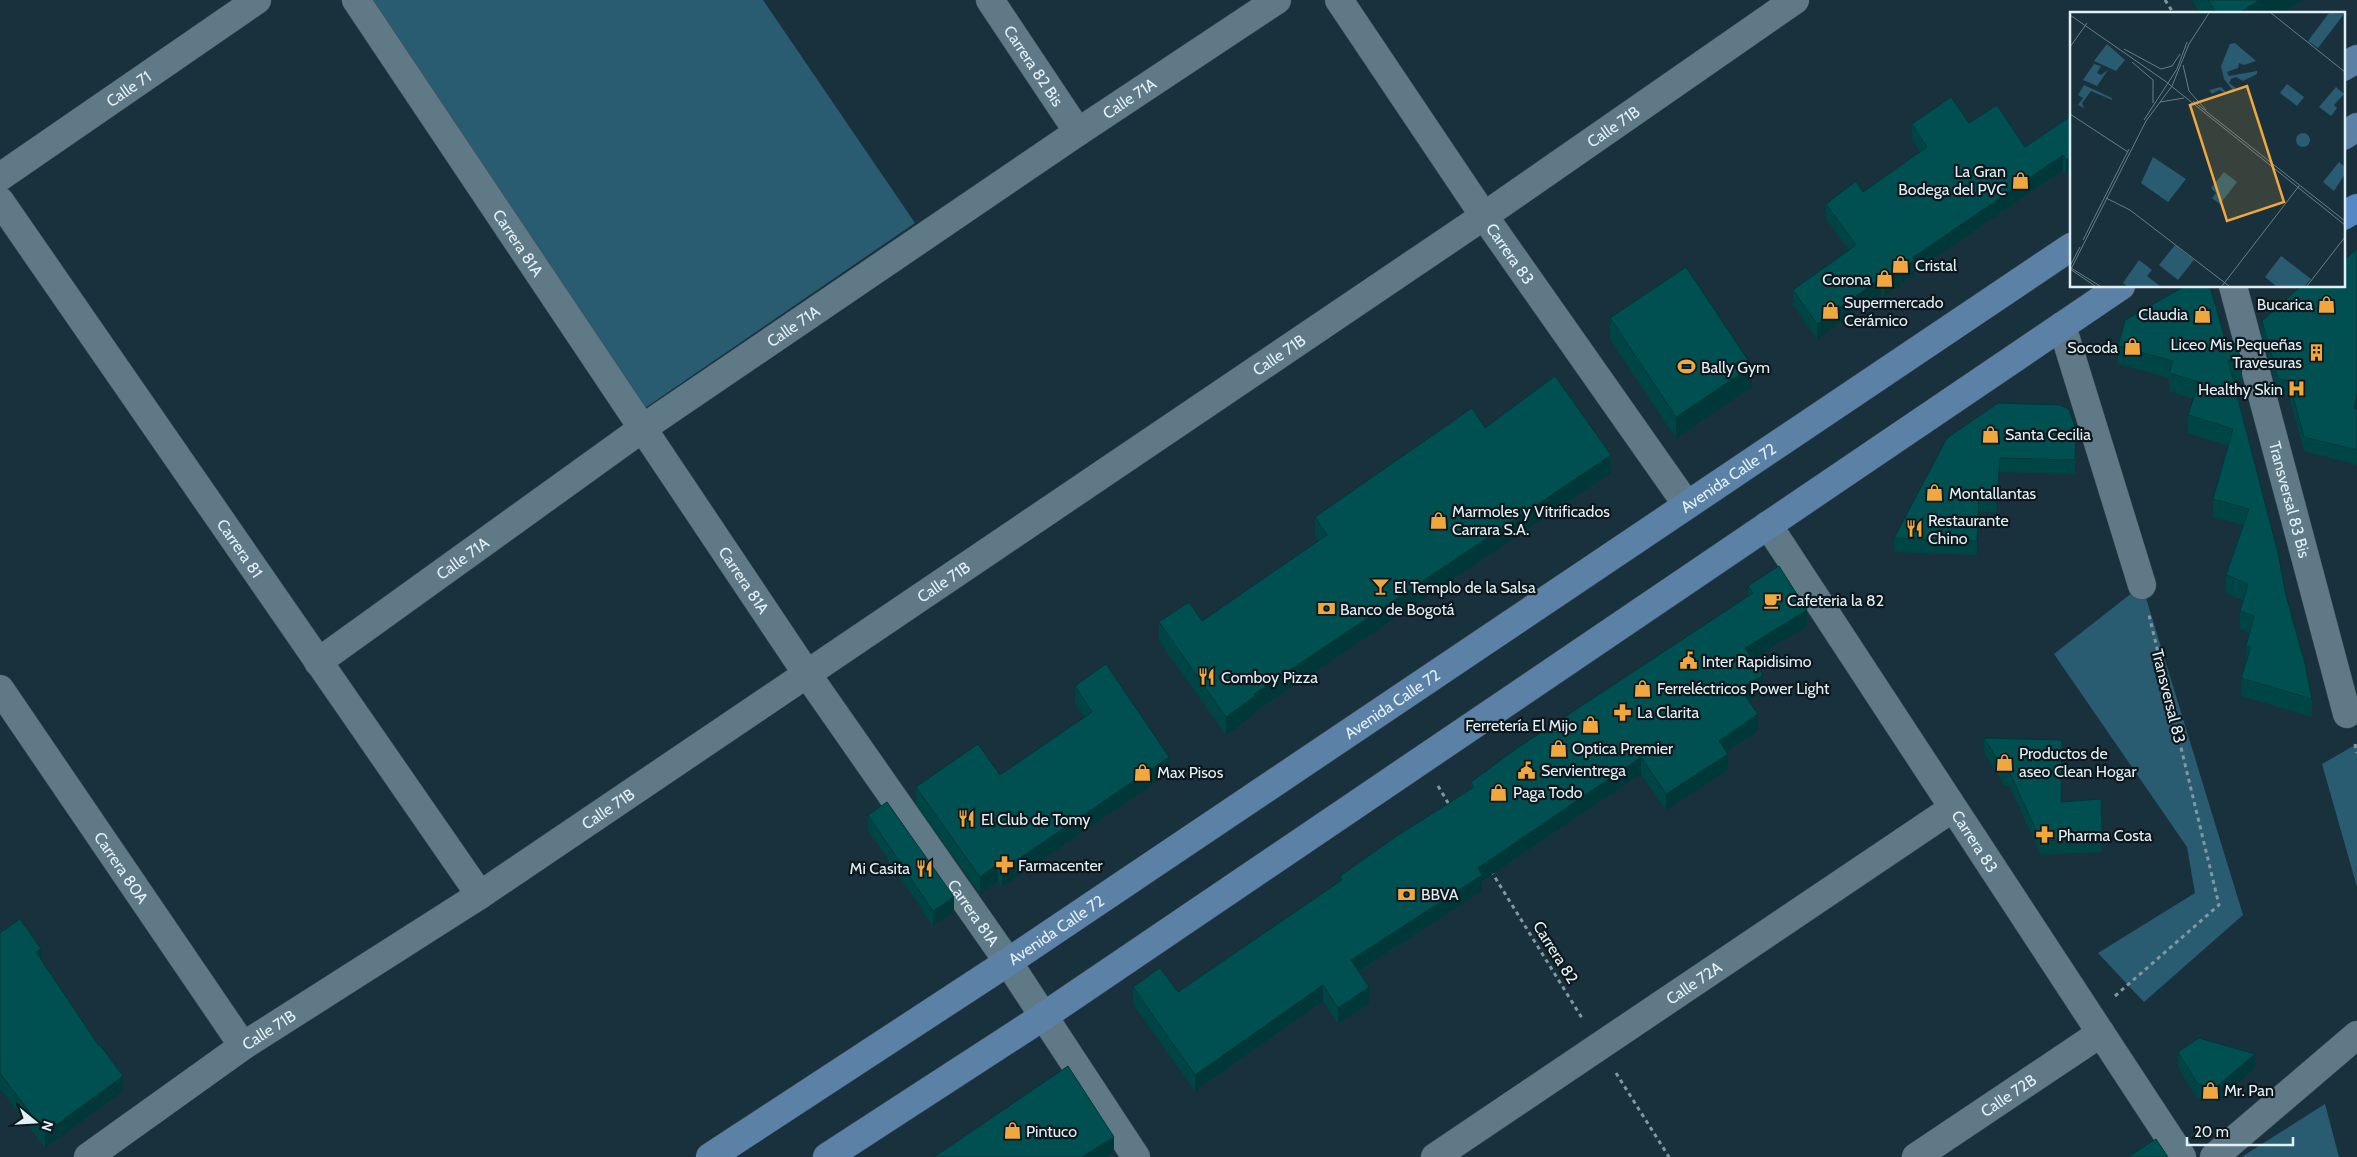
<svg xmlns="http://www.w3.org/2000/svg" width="2357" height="1157" font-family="Cabin,sans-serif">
	<rect width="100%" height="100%" fill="#18313c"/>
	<g fill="#2a5c71">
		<path d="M364,0H763L915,223L645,408Z"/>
		<path d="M2142,585L2243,915L2144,1002L2098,953L2195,893L2187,847L2054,654Z"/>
		<path d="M2357,744V887L2322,764Z"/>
		<path d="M2325,1104L2339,1157H2243V1156Z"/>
	</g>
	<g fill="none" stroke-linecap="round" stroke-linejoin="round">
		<defs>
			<g id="street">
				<path id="s1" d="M356,0L807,674L1008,962L1136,1157"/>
				<path id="s2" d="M990,0L1078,132"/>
				<path id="s3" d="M1339,0L1484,216L1687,505"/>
				<path id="s4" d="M0,177L257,0"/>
				<path id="s5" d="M0,201L480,895"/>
				<path id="s6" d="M2233,286L2347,714"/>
				<path d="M2062,326L2142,585"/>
				<path id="s7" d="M1768,525L2182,1157"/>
				<path id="s8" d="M318,662L643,428L1078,132L1277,0"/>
				<path id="s9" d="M0,689L243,1046"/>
				<path id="s10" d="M88,1157L243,1046L480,895L1484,216L1795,0"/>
				<path id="s11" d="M1435,1157L1953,808"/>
				<path id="s12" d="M1916,1157L2101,1033"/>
				<path d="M2214,1157L2357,1035"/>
			</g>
			<g id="secondary">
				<path d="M2343,67L2357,59"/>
				<path d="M2343,136L2357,127"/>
				<path id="s13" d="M710,1157L1008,962L2071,247"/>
				<path d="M827,1157L1044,1016L2121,286"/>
			</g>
			<path id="primary" d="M2343,216L2357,208"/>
		</defs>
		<use href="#street" stroke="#374d55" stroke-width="29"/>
		<use href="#secondary" stroke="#374d55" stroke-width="29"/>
		<use href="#primary" stroke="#374d55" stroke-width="29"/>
		<g stroke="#8397a0" stroke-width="3" stroke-dasharray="4 4" stroke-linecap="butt">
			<path d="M2165,0L2174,14"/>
			<path d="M2355,744L2357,753"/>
			<path d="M1438,786L1450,806"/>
			<path d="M1491,871L1582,1018"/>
			<path d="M2115,996L2219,905L2149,615"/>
			<path d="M1616,1073L1669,1157"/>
		</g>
		<use href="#street" stroke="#5f7a86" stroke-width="28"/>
		<use href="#secondary" stroke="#5b81a6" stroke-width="28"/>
		<use href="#primary" stroke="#5788c6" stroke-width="28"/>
	</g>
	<g fill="#004546">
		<path d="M2192,0H2303L2281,14H2200Z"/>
		<path d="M2071,116V172L2066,175L2063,170L1914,272V274L1884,297L1881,293L1817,339L1793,305V290L1849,250L1826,219V204L1863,192L1920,152L1912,139V124L1969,123L2025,147Z"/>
		<path d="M2357,249V465L2304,451L2289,396L2278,392L2262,336V321L2343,286Z"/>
		<path d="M1610,318L1752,387L1676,438L1610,339Z"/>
		<path d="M2118,346L2228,349L2242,364V382L2233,380L2286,595L2312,699V717L2241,696V678L2246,664V646L2249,633L2240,629V611L2243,600L2226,593V575L2243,525L2213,517V499L2228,446L2188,433V415L2194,399L2169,391V378L2118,364Z"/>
		<path d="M2060,405L2076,444L2075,474L2000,472L1997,513L1979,511L1977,555L1894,552V538Z"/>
		<path d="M1485,428L1611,473L1255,712V714L1226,735L1159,641V622L1202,621L1319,541L1315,535V517Z"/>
		<path d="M1748,586L1807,626L1753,659L1763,691L1748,700L1758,731L1726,752L1728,770L1666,810L1641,774L1482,881V891L1358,972L1369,1004L1338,1024L1323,1001L1195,1091L1133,1004V987L1178,992L1340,881V876L1471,789V782L1748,596Z"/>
		<path d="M1075,686L1169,773L1002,887L998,881L980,894L916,804V787L1000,775L1085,718L1075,703Z"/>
		<path d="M1984,738L2062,802L2102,837V852L2041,855L2009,785H2004L1984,752Z"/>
		<path d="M868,815L954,911L933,926L868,830Z"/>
		<path d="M0,933L41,959L123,1091L45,1148L0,1088Z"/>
		<path d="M2178,1052L2255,1068L2216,1102H2206L2197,1098L2178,1067Z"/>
	</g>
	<g fill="#003839">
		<path d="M2259,0H2303L2281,14H2237Z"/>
		<path d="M2063,155V170L1914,272V274L1884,297V282L1912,258Z"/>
		<path d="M2071,157V172L2066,175V160Z"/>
		<path d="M1881,278V293L1817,339V324Z"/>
		<path d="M1752,366V387L1676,438V417Z"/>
		<path d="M2357,393V407L2354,423V408Z"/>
		<path d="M1611,455V473L1255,712V714L1226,735V717L1254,694Z"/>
		<path d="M2000,458V472L1997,513V499Z"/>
		<path d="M1979,497V511L1977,555V541Z"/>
		<path d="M1807,610V626L1745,664V648Z"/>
		<path d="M1763,675V691L1740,706V689Z"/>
		<path d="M1758,714V731L1719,757V741Z"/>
		<path d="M1728,754V770L1666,810V794Z"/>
		<path d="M1169,757V773L1002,887V870Z"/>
		<path d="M1641,757V774L1482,881V891L1351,976V960L1478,868Z"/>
		<path d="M998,864V881L980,894V877Z"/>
		<path d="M954,897V911L933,926V911Z"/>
		<path d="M41,949V964L36,952Z"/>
		<path d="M1323,985V1001L1195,1091V1075Z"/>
		<path d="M1369,987V1004L1338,1024V1008Z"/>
		<path d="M2255,1054V1068L2216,1102V1087Z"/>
		<path d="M123,1076V1091L45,1148V1133Z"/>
		<path d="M1114,1137V1152L1105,1157H1082Z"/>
	</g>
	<g fill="#005051" stroke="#003839">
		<path d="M2208,0H2259L2237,14H2217Z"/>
		<path d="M1951,97L1969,123L1997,105L2025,147L2071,116V157L2066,160L2063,155L1912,258L1914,260L1884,282L1881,278L1817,324L1793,290L1856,245L1826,204L1856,181L1863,192L1927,147L1912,124Z"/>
		<path d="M2357,249V393L2354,408L2357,409V450L2304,437L2289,381L2278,378L2262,321L2301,286H2343V261Z"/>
		<path d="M1686,267L1752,366L1676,417L1610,318Z"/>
		<path d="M2185,286H2206L2211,290L2228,349L2236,342L2242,364L2228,360L2278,553L2286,595L2305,664L2312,699L2241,678L2251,647L2246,646L2254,616L2240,611L2248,584L2226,575L2249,509L2213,499L2233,429L2188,415L2199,382L2169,373L2173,361L2118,346L2125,320Z"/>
		<path d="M1555,376L1611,455L1254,694L1255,696L1226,717L1159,622L1189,602L1202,621L1327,535L1315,517L1472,408L1485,428Z"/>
		<path d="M1998,403L2060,405L2069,409L2076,430L2075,460L2000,458L1997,499L1979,497L1977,541L1894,538L1947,438Z"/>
		<path d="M1779,566L1807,610L1745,648L1763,675L1740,689L1758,714L1719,741L1728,754L1666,794L1641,757L1478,868L1482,875L1351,960L1369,987L1338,1008L1323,985L1195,1075L1133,987L1160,968L1178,992L1342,880L1340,876L1394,838L1474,787L1471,782L1516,749L1753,593L1748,586Z"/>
		<path d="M1106,664L1169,757L1002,870L998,864L980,877L916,787L978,744L1000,775L1092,712L1075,686Z"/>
		<path d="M1984,738L2062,740L2061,802L2101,799L2102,837L2041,841L2009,771L2004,770Z"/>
		<path d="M887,802L954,897L933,911L868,815Z"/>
		<path d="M20,919L41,949L36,952L99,1046L100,1045L123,1076L45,1133L0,1073V933Z"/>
		<path d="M2199,1038L2255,1054L2216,1087H2206L2197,1083L2178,1052Z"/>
		<path d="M1068,1066L1114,1137L1082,1157H934Z"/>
		<path d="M2156,1139L2168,1157H2128Z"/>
	</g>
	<defs>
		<symbol id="shop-bare" viewBox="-9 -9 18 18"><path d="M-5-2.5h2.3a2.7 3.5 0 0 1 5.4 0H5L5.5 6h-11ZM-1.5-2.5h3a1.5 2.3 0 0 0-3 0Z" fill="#efa73e" stroke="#0d171c" stroke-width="2.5" paint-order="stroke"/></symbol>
		<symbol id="building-bare" viewBox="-9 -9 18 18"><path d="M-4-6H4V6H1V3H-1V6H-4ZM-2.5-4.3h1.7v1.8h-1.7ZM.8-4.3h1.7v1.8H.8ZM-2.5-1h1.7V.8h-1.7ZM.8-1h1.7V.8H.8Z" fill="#efa73e" stroke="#0d171c" stroke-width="2.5" paint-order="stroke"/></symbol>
		<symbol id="stadium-bare" viewBox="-9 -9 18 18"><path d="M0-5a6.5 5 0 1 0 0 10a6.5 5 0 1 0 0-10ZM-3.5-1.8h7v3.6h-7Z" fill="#efa73e" stroke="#0d171c" stroke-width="2.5" paint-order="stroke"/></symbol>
		<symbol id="hospital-bare" viewBox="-9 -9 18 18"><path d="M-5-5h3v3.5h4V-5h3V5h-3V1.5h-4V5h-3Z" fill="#efa73e" stroke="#0d171c" stroke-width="2.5" paint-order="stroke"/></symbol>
		<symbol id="restaurant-bare" viewBox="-9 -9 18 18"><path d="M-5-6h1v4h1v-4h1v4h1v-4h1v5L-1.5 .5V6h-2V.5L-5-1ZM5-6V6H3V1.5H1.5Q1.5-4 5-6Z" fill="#efa73e" stroke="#0d171c" stroke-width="2.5" paint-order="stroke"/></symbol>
		<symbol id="bar-bare" viewBox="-9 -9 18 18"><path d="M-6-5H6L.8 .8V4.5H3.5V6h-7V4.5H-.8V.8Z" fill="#efa73e" stroke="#0d171c" stroke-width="2.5" paint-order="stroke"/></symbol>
		<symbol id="cafe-bare" viewBox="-9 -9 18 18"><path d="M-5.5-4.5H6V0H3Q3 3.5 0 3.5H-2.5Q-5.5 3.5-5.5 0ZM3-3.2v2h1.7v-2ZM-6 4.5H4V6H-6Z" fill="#efa73e" stroke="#0d171c" stroke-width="2.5" paint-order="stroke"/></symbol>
		<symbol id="bank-bare" viewBox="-9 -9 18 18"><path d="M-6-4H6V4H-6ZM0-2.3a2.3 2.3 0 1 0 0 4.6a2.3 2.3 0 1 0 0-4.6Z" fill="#efa73e" stroke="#0d171c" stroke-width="2.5" paint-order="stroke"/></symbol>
		<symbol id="civic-bare" viewBox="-9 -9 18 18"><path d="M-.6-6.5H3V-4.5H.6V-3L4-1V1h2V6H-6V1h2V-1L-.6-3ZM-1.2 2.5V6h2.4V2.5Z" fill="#efa73e" stroke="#0d171c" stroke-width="2.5" paint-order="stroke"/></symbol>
		<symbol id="pharmacy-bare" viewBox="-9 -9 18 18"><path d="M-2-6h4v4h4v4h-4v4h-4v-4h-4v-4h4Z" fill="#efa73e" stroke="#0d171c" stroke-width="2.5" paint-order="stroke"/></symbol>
	</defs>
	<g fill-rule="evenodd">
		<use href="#shop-bare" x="2008" y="168" width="25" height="25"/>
		<use href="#shop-bare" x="1888" y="252" width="25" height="25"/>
		<use href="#shop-bare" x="1872" y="266" width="25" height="25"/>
		<use href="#shop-bare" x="2314" y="292" width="25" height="25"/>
		<use href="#shop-bare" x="1818" y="298" width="25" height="25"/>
		<use href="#shop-bare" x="2190" y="302" width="25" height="25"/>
		<use href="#shop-bare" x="2120" y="334" width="25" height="25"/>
		<use href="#building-bare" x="2304" y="340" width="25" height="25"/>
		<use href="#stadium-bare" x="1674" y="354" width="25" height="25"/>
		<use href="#hospital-bare" x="2284" y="376" width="25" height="25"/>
		<use href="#shop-bare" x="1978" y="422" width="25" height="25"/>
		<use href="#shop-bare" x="1922" y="480" width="25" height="25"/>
		<use href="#shop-bare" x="1426" y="508" width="25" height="25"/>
		<use href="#restaurant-bare" x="1902" y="516" width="25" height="25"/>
		<use href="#bar-bare" x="1368" y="574" width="25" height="25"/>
		<use href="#cafe-bare" x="1760" y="588" width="25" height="25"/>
		<use href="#bank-bare" x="1314" y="596" width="25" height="25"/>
		<use href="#civic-bare" x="1676" y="648" width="25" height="25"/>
		<use href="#restaurant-bare" x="1194" y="664" width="25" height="25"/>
		<use href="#shop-bare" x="1630" y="676" width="25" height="25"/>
		<use href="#pharmacy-bare" x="1610" y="700" width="25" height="25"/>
		<use href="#shop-bare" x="1578" y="712" width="25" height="25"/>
		<use href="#shop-bare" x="1546" y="736" width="25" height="25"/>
		<use href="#shop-bare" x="1992" y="750" width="25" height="25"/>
		<use href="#civic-bare" x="1514" y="758" width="25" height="25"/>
		<use href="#shop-bare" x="1130" y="760" width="25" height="25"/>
		<use href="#shop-bare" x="1486" y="780" width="25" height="25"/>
		<use href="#restaurant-bare" x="954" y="806" width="25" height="25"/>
		<use href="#pharmacy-bare" x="2032" y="822" width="25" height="25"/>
		<use href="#pharmacy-bare" x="992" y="852" width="25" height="25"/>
		<use href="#restaurant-bare" x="912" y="856" width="25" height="25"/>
		<use href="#bank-bare" x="1394" y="882" width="25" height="25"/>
		<use href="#shop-bare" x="2198" y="1078" width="25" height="25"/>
		<use href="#shop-bare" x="1000" y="1118" width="25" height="25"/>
	</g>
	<g text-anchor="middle" stroke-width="4.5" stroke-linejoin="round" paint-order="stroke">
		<g font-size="16" fill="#e1f0f7" stroke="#0d171c">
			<text dy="6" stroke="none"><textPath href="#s2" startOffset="79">Carrera 82 Bis</textPath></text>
			<text dy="6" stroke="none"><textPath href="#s4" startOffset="156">Calle 71</textPath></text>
			<text dy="6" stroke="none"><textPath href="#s8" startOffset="988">Calle 71A</textPath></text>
			<text dy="6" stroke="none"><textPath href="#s10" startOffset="1841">Calle 71B</textPath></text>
			<text dy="6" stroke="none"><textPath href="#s1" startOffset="292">Carrera 81A</textPath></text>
			<text dy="6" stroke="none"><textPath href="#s3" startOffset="306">Carrera 83</textPath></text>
			<text dy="6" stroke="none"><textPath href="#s8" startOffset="582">Calle 71A</textPath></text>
			<text dy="6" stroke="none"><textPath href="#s10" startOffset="1436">Calle 71B</textPath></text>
			<text dy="6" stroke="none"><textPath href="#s13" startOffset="1224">Avenida Calle 72</textPath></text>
			<text dy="6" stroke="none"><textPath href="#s6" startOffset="221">Transversal 83 Bis</textPath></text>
			<text dy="6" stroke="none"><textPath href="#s5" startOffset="422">Carrera 81</textPath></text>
			<text dy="6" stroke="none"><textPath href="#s8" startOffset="178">Calle 71A</textPath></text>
			<text dy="6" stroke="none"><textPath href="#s1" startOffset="698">Carrera 81A</textPath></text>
			<text dy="6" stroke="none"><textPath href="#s10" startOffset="1031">Calle 71B</textPath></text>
			<text transform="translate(2169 696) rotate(76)" y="6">Transversal 83</text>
			<text dy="6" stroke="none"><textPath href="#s13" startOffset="819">Avenida Calle 72</textPath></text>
			<text dy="6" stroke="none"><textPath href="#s10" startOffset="626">Calle 71B</textPath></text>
			<text dy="6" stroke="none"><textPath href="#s7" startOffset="378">Carrera 83</textPath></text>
			<text dy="6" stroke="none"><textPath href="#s9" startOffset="216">Carrera 80A</textPath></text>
			<text dy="6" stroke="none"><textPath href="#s1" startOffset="1102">Carrera 81A</textPath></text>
			<text dy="6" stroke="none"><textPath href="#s13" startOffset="414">Avenida Calle 72</textPath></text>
			<text transform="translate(1556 952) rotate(58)" y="6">Carrera 82</text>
			<text dy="6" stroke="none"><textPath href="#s11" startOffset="312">Calle 72A</textPath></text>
			<text dy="6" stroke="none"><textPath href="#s10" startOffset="221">Calle 71B</textPath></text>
			<text dy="6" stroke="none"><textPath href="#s12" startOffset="111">Calle 72B</textPath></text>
		</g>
		<g font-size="16" fill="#e1f0f7" stroke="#0d171c" text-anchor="start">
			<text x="2006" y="177" text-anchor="end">La Gran<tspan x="2006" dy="18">Bodega del PVC</tspan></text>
			<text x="1915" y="271">Cristal</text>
			<text x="1871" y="285" text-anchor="end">Corona</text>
			<text x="1844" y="308">Supermercado<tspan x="1844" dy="18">Cerámico</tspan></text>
			<text x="2313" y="310" text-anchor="end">Bucarica</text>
			<text x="2188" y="320" text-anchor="end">Claudia</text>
			<text x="2302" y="350" text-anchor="end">Liceo Mis Pequeñas<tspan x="2302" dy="18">Travesuras</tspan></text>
			<text x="2118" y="353" text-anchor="end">Socoda</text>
			<text x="1701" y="373">Bally Gym</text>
			<text x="2283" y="395" text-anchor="end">Healthy Skin</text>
			<text x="2005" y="440">Santa Cecilia</text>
			<text x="1949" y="499">Montallantas</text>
			<text x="1452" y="517">Marmoles y Vitrificados<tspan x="1452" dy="18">Carrara S.A.</tspan></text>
			<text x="1928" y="526">Restaurante<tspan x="1928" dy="18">Chino</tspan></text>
			<text x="1394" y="593">El Templo de la Salsa</text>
			<text x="1787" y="606">Cafeteria la 82</text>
			<text x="1340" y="615">Banco de Bogotá</text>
			<text x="1702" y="667">Inter Rapidisimo</text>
			<text x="1221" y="683">Comboy Pizza</text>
			<text x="1657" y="694">Ferreléctricos Power Light</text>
			<text x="1637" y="718">La Clarita</text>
			<text x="1577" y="731" text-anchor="end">Ferretería El Mijo</text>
			<text x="1572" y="754">Optica Premier</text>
			<text x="2019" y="759">Productos de<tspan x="2019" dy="18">aseo Clean Hogar</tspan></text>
			<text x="1541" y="776">Servientrega</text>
			<text x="1157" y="778">Max Pisos</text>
			<text x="1513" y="798">Paga Todo</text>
			<text x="981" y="825">El Club de Tomy</text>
			<text x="2058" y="841">Pharma Costa</text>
			<text x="1018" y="871">Farmacenter</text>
			<text x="910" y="874" text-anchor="end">Mi Casita</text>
			<text x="1421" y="900">BBVA</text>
			<text x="2224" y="1096">Mr. Pan</text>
			<text x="1026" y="1137">Pintuco</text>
		</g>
	</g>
	<g transform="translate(2070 12)">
		<rect width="275" height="275" fill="#18313c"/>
		<path d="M259,1L274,2L248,36L238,29ZM165,31L186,49L174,53L169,51L168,56L157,60L159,64L187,59V62L173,69L166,65L161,67L159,71L166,76L158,82L149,78L142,82L139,78L151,75L156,80L162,77L154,67L151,54L160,32ZM37,32L55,48L46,59L24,49ZM24,52L31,54L27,61L31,63L38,58L27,74L13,68ZM217,72L234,85L227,94L210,81ZM14,73L42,86V88L21,79L12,91L14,96L8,93L13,86L8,83ZM266,75L274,82L264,93L267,96L261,104L249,95ZM226 128a7 7 0 1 1 14 0a7 7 0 1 1-14 0ZM83,145L116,167L98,190L71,171ZM269,150L275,155V162L264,179L253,170ZM154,160L167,170L150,192L142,186L146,181L141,176ZM105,233L124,248L108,268L89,253ZM211,244L241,267L235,274H206L195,265ZM69,248L82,258L77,264L90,274H57L53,271Z" fill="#2a5c71"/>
		<path fill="none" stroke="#687d87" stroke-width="1" d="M201,1L275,60M0,3L95,69L275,213M0,35L17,11M54,37L91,57L102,54L110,42M62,50L83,68V91M113,53L119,79L136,98M123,89L275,209M90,90L114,86M0,102L58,140M74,108L107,57L117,30M36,186L60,198L159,274M13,228L59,137M0,254L10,235M1,256L30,274M0,257L25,274M0,259L76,109L102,74L119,32L139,1M152,274L229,174M237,274L275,225"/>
		<path fill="#efa73e" fill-opacity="0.15" stroke="#efa73e" stroke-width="2.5" d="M177,74L214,190L157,209L120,93Z"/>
		<rect width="275" height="275" fill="none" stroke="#e1f0f7" stroke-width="2.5"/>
	</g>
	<g transform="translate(35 1122) rotate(108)" stroke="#0d171c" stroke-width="4" paint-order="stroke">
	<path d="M0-4L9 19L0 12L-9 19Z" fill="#e1f0f7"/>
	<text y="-8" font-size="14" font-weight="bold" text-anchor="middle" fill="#e1f0f7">N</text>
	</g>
	<path d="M2187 1137v8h106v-8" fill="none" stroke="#e1f0f7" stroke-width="2.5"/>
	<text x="2194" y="1137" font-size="15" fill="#e1f0f7" stroke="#0d171c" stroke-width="4" paint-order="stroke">20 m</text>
</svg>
